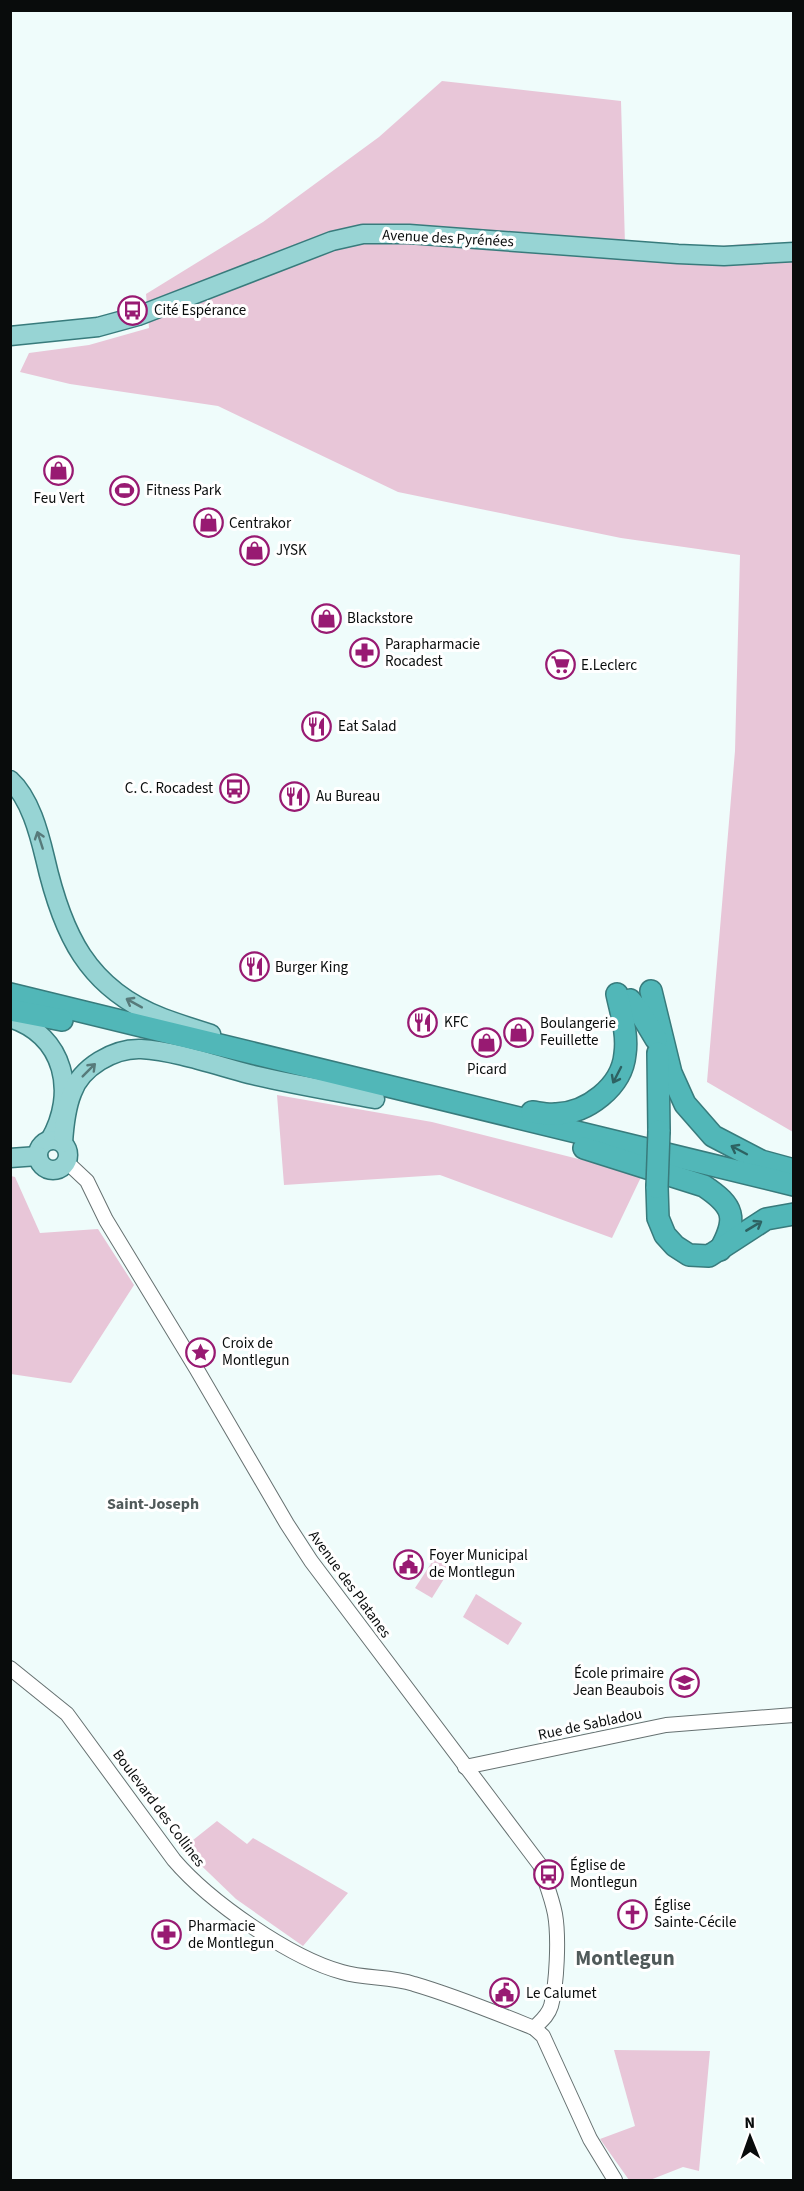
<svg xmlns="http://www.w3.org/2000/svg" width="804" height="2191" font-family="'Source Sans 3',sans-serif">
	<rect width="100%" height="100%" fill="#effcfb"/>
	<g fill="#e8c6d8">
		<path d="M442,81L621,101L625,245L721,246L757,243L793,253V1132L707,1082L735,751L740,555L621,538L398,492L218,406L70,384L20,372L29,353L89,345L149,328L146,294L263,222L379,137Z"/>
		<path d="M277,1095L432,1122L642,1175L612,1238L440,1175L284,1185Z"/>
		<path d="M11,1176L15,1177L40,1233L98,1229L134,1285L71,1383L11,1374Z"/>
		<path d="M436,1556L452,1566L432,1598L415,1588Z"/>
		<path d="M476,1594L522,1623L508,1645L463,1617Z"/>
		<path d="M217,1821L247,1844L253,1838L348,1893L303,1946L236,1899L183,1848Z"/>
		<path d="M614,2050L710,2051L699,2171L683,2167L650,2180H629L600,2139L635,2126Z"/>
	</g>
	<g fill="none" stroke-linecap="round" stroke-linejoin="round">
		<defs>
			<g id="minor">
				<path d="M66,1164L71,1166L87,1181L106,1220L196,1368L287,1524L311,1561L540,1865C545,1881 552,1898 555,1914C559,1937 557,1984 551,2006C548,2016 541,2021 534,2028"/>
				<path d="M10,1668L67,1714L174,1860C209,1901 290,1958 342,1972C366,1979 391,1976 414,1984C455,1996 494,2012 534,2028L543,2036L590,2139L615,2180"/>
				<path d="M465,1767L666,1725L794,1715"/>
			</g>
			<g id="major">
				<path d="M10,336L98,327L138,316L332,241L363,234H409L678,254L724,256L794,252"/>
				<path d="M10,780C30,798 39,833 45,858C62,933 87,989 163,1018C179,1024 195,1029 211,1034"/>
				<path d="M10,1018C65,1036 77,1093 50,1140"/>
				<circle cx="53" cy="1155" r="15"/>
				<path d="M63,1143C64,1127 66,1108 72,1093C81,1067 114,1048 141,1049C175,1051 215,1065 249,1074C290,1084 333,1091 375,1099"/>
				<path d="M10,1158L38,1156"/>
			</g>
			<g id="highway">
				<path d="M651,991L671,1073L685,1104L713,1136L761,1161L794,1170"/>
				<path d="M10,994L794,1185"/>
				<path d="M630,1000L641,1014L656,1039"/>
				<path d="M10,1010L62,1020"/>
				<path d="M658,1053L659,1131"/>
				<path d="M532,1112C540,1113 548,1115 556,1114C587,1113 622,1087 625,1054C628,1034 621,1013 617,994"/>
				<path d="M584,1148L704,1186C734,1206 738,1218 720,1250"/>
				<path d="M657,1187L658,1218L665,1235L675,1246L689,1255L709,1256L766,1219L794,1214"/>
			</g>
		</defs>
		<use href="#minor" stroke="#667171" stroke-width="16"/>
		<use href="#major" stroke="#387b7c" stroke-width="21"/>
		<use href="#highway" stroke="#387b7c" stroke-width="24"/>
		<use href="#minor" stroke="#fff" stroke-width="14"/>
		<use href="#major" stroke="#97d4d4" stroke-width="18"/>
		<use href="#highway" stroke="#51b7b8" stroke-width="21"/>
		<defs>
			<path id="highway-bridge" d="M657,1187L659,1131"/>
		</defs>
		<use href="#highway-bridge" stroke="#387b7c" stroke-width="24" stroke-linecap="butt"/>
		<use href="#highway-bridge" stroke="#51b7b8" stroke-width="21"/>
	</g>
	<defs><path id="oneway-shaft" d="M-6 0H5M1.5-3L5.5 0L1.5 3" fill="none" stroke-width="1.6" stroke-linecap="round" stroke-linejoin="round" transform="scale(1.5)"/></defs>
	<g stroke="#577a7a">
		<use href="#oneway-shaft" transform="translate(40 840) rotate(-108)"/>
		<use href="#oneway-shaft" transform="translate(134 1003) rotate(-151)"/>
		<use href="#oneway-shaft" transform="translate(89 1070) rotate(-45)"/>
	</g>
	<g stroke="#2d6262">
		<use href="#oneway-shaft" transform="translate(617 1075) rotate(117)"/>
		<use href="#oneway-shaft" transform="translate(739 1150) rotate(-152)"/>
		<use href="#oneway-shaft" transform="translate(754 1226) rotate(-31)"/>
	</g>
	<defs>
		<symbol id="bus-ring" viewBox="-11 -11 22 22"><circle r="9.5" fill="#fff" stroke="#981a72" stroke-width="1.5"/><path d="M-5-6H5V4H4V6H2V4H-2V6H-4V4H-5ZM-3.5-4V0h7V-4ZM-3.5 1.2v1.5H-2V1.2ZM2 1.2v1.5H3.5V1.2Z" fill="#981a72"/></symbol>
		<symbol id="shop-ring" viewBox="-11 -11 22 22"><circle r="9.5" fill="#fff" stroke="#981a72" stroke-width="1.5"/><path d="M-5-2.5h2.3a2.7 3.5 0 0 1 5.4 0H5L5.5 6h-11ZM-1.5-2.5h3a1.5 2.3 0 0 0-3 0Z" fill="#981a72"/></symbol>
		<symbol id="stadium-ring" viewBox="-11 -11 22 22"><circle r="9.5" fill="#fff" stroke="#981a72" stroke-width="1.5"/><path d="M0-5a6.5 5 0 1 0 0 10a6.5 5 0 1 0 0-10ZM-3.5-1.8h7v3.6h-7Z" fill="#981a72"/></symbol>
		<symbol id="pharmacy-ring" viewBox="-11 -11 22 22"><circle r="9.5" fill="#fff" stroke="#981a72" stroke-width="1.5"/><path d="M-2-6h4v4h4v4h-4v4h-4v-4h-4v-4h4Z" fill="#981a72"/></symbol>
		<symbol id="supermarket-ring" viewBox="-11 -11 22 22"><circle r="9.5" fill="#fff" stroke="#981a72" stroke-width="1.5"/><path d="M-6-5.5h2.5l.6 2H6L4.5 2H-2.5L-4.4-4H-6ZM-1.5 3.2a1.3 1.3 0 1 0 .1 0ZM3 3.2a1.3 1.3 0 1 0 .1 0Z" fill="#981a72"/></symbol>
		<symbol id="restaurant-ring" viewBox="-11 -11 22 22"><circle r="9.5" fill="#fff" stroke="#981a72" stroke-width="1.5"/><path d="M-5-6h1v4h1v-4h1v4h1v-4h1v5L-1.5 .5V6h-2V.5L-5-1ZM5-6V6H3V1.5H1.5Q1.5-4 5-6Z" fill="#981a72"/></symbol>
		<symbol id="sight-ring" viewBox="-11 -11 22 22"><circle r="9.5" fill="#fff" stroke="#981a72" stroke-width="1.5"/><path d="M0-6L1.8-2.2L6-1.7L2.9 1.2L3.7 5.4L0 3.3L-3.7 5.4L-2.9 1.2L-6-1.7L-1.8-2.2Z" fill="#981a72"/></symbol>
		<symbol id="civic-ring" viewBox="-11 -11 22 22"><circle r="9.5" fill="#fff" stroke="#981a72" stroke-width="1.5"/><path d="M-.6-6.5H3V-4.5H.6V-3L4-1V1h2V6H-6V1h2V-1L-.6-3ZM-1.2 2.5V6h2.4V2.5Z" fill="#981a72"/></symbol>
		<symbol id="school-ring" viewBox="-11 -11 22 22"><circle r="9.5" fill="#fff" stroke="#981a72" stroke-width="1.5"/><path d="M0-5L7-2L0 1L-7-2ZM-4 1L0 2.5L4 1V4Q0 6-4 4Z" fill="#981a72"/></symbol>
		<symbol id="church-ring" viewBox="-11 -11 22 22"><circle r="9.5" fill="#fff" stroke="#981a72" stroke-width="1.5"/><path d="M-1.2-6h2.4v3.5h3.3v2.4h-3.3V6h-2.4V-.1h-3.3v-2.4h3.3Z" fill="#981a72"/></symbol>
	</defs>
	<g fill-rule="evenodd">
		<use href="#bus-ring" x="116" y="294" width="33" height="33"/>
		<use href="#shop-ring" x="42" y="454" width="33" height="33"/>
		<use href="#stadium-ring" x="108" y="474" width="33" height="33"/>
		<use href="#shop-ring" x="192" y="506" width="33" height="33"/>
		<use href="#shop-ring" x="238" y="534" width="33" height="33"/>
		<use href="#shop-ring" x="310" y="602" width="33" height="33"/>
		<use href="#pharmacy-ring" x="348" y="636" width="33" height="33"/>
		<use href="#supermarket-ring" x="544" y="648" width="33" height="33"/>
		<use href="#restaurant-ring" x="300" y="710" width="33" height="33"/>
		<use href="#bus-ring" x="218" y="772" width="33" height="33"/>
		<use href="#restaurant-ring" x="278" y="780" width="33" height="33"/>
		<use href="#restaurant-ring" x="238" y="950" width="33" height="33"/>
		<use href="#restaurant-ring" x="406" y="1006" width="33" height="33"/>
		<use href="#shop-ring" x="502" y="1016" width="33" height="33"/>
		<use href="#shop-ring" x="470" y="1026" width="33" height="33"/>
		<use href="#sight-ring" x="184" y="1336" width="33" height="33"/>
		<use href="#civic-ring" x="392" y="1548" width="33" height="33"/>
		<use href="#school-ring" x="668" y="1666" width="33" height="33"/>
		<use href="#bus-ring" x="532" y="1858" width="33" height="33"/>
		<use href="#church-ring" x="616" y="1898" width="33" height="33"/>
		<use href="#pharmacy-ring" x="150" y="1918" width="33" height="33"/>
		<use href="#civic-ring" x="488" y="1976" width="33" height="33"/>
	</g>
	<g text-anchor="middle" stroke-width="6" stroke-linejoin="round" paint-order="stroke">
		<g font-size="15" fill="#090c0c" stroke="#fff">
			<text transform="translate(448 238) rotate(3)" y="5">Avenue des Pyrénées</text>
			<text transform="translate(350 1584) rotate(54)" y="5">Avenue des Platanes</text>
			<text transform="translate(590 1724) rotate(-12)" y="5">Rue de Sabladou</text>
			<text transform="translate(159 1808) rotate(53)" y="5">Boulevard des Collines</text>
		</g>
		<g font-size="15" fill="#090c0c" stroke="#fff" text-anchor="start">
			<text x="154" y="315">Cité Espérance</text>
			<text x="146" y="495">Fitness Park</text>
			<text x="59" y="503" text-anchor="middle">Feu Vert</text>
			<text x="229" y="528">Centrakor</text>
			<text x="276" y="555">JYSK</text>
			<text x="347" y="623">Blackstore</text>
			<text x="385" y="649">Parapharmacie<tspan x="385" dy="17">Rocadest</tspan></text>
			<text x="581" y="670">E.Leclerc</text>
			<text x="338" y="731">Eat Salad</text>
			<text x="213" y="793" text-anchor="end">C. C. Rocadest</text>
			<text x="316" y="801">Au Bureau</text>
			<text x="275" y="972">Burger King</text>
			<text x="444" y="1027">KFC</text>
			<text x="540" y="1028">Boulangerie<tspan x="540" dy="17">Feuillette</tspan></text>
			<text x="487" y="1074" text-anchor="middle">Picard</text>
			<text x="222" y="1348">Croix de<tspan x="222" dy="17">Montlegun</tspan></text>
			<text x="429" y="1560">Foyer Municipal<tspan x="429" dy="17">de Montlegun</tspan></text>
			<text x="664" y="1678" text-anchor="end">École primaire<tspan x="664" dy="17">Jean Beaubois</tspan></text>
			<text x="570" y="1870">Église de<tspan x="570" dy="17">Montlegun</tspan></text>
			<text x="654" y="1910">Église<tspan x="654" dy="17">Sainte-Cécile</tspan></text>
			<text x="188" y="1931">Pharmacie<tspan x="188" dy="17">de Montlegun</tspan></text>
			<text x="526" y="1998">Le Calumet</text>
		</g>
		<g font-size="16" font-weight="bold" fill="#505a5a" stroke="#fff">
			<text x="153" y="1509">Saint-Joseph</text>
		</g>
		<g font-size="21" font-weight="bold" fill="#505a5a" stroke="#fff">
			<text x="625" y="1965">Montlegun</text>
		</g>
	</g>
	<rect width="804" height="2191" fill="none" stroke="#090c0c" stroke-width="24"/>
	<g transform="translate(750 2137) rotate(359)" stroke="#ffffff" stroke-width="4.5" paint-order="stroke">
	<path d="M0-4.5L10 22L0 15L-10 22Z" fill="#090c0c"/>
	<text y="-9" font-size="16" font-weight="bold" text-anchor="middle" fill="#090c0c">N</text>
	</g>
</svg>
